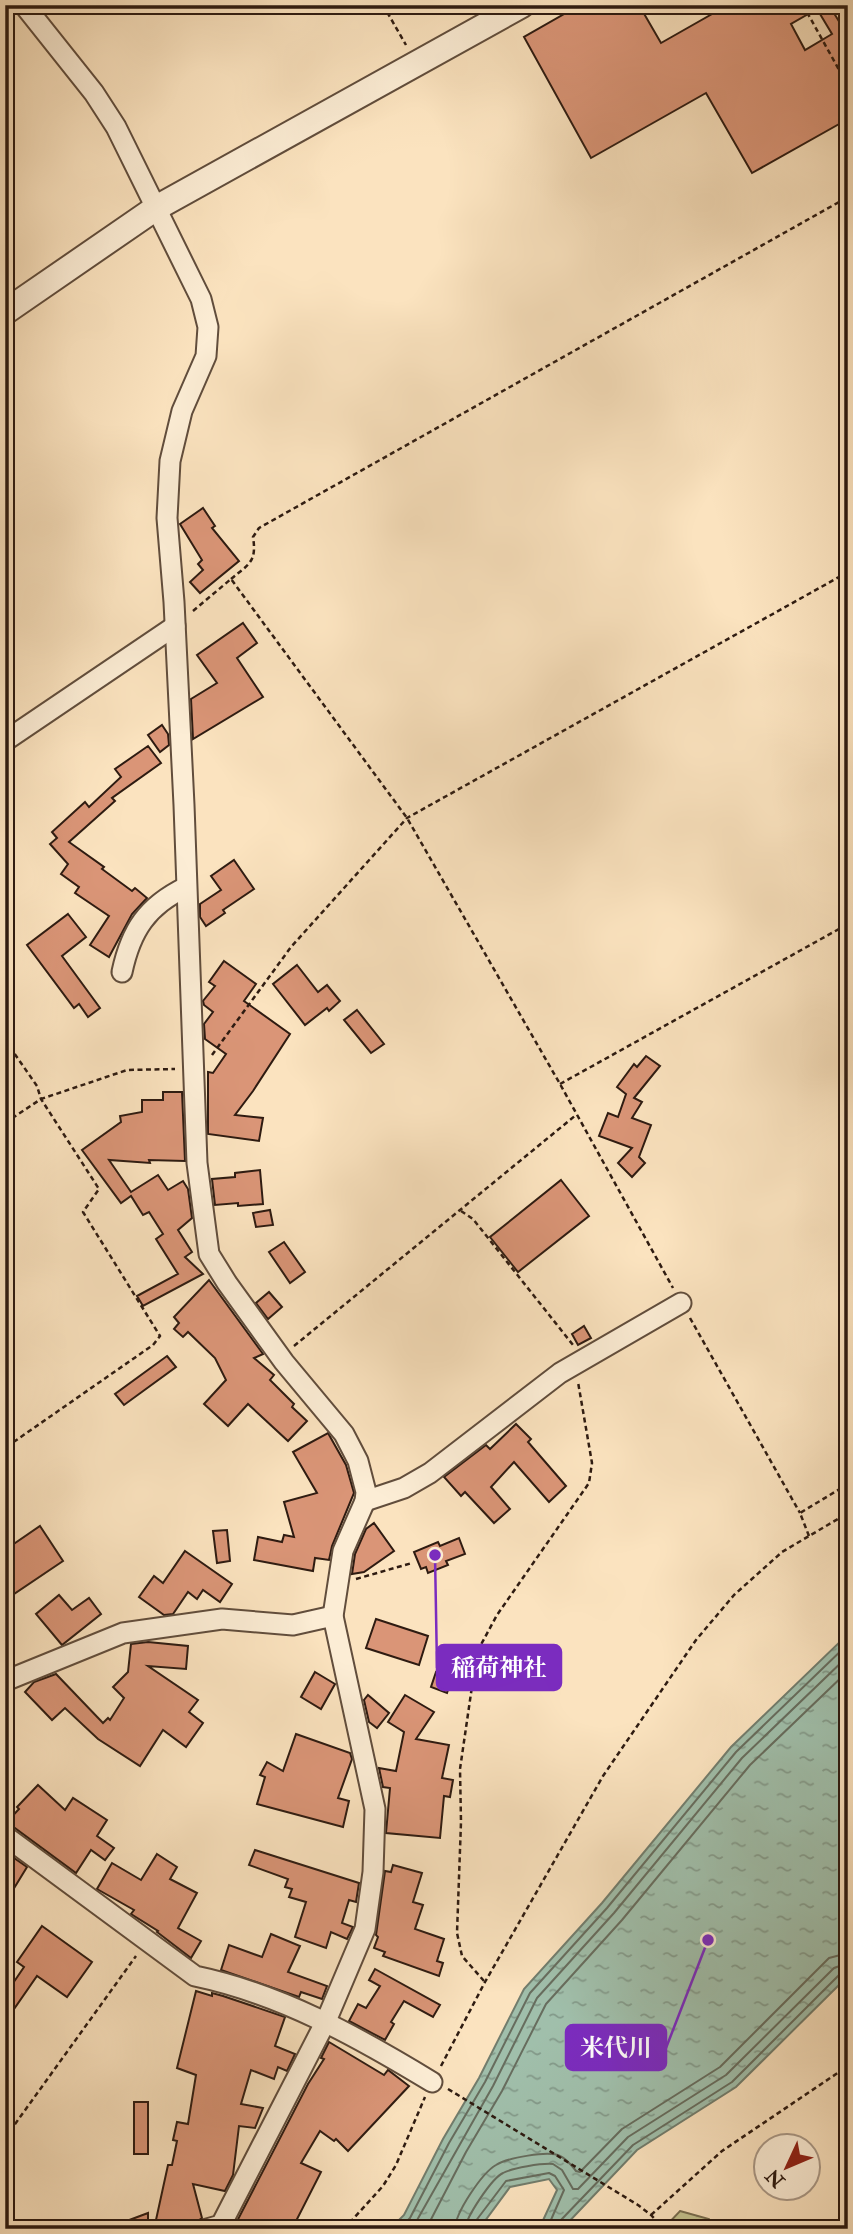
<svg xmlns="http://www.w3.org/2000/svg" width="853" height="2234" font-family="'IM FELL Double Pica','Noto Serif JP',serif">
	<defs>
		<pattern id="forest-firs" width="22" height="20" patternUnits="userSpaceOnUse" patternTransform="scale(1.75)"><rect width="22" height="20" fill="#c4c28e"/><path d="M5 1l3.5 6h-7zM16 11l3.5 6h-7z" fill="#a9a679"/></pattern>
		<pattern id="water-ripples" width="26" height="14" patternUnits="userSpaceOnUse" patternTransform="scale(1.75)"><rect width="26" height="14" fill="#a0bfab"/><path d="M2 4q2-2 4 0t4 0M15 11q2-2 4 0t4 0" fill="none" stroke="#839a8a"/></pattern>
	</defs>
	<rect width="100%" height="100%" fill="#fbe3bf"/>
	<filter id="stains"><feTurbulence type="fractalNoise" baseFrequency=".00286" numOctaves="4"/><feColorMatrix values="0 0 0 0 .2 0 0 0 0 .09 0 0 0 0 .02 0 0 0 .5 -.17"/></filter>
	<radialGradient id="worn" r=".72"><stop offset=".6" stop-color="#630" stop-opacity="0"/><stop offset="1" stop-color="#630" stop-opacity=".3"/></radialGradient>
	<path fill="url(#forest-firs)" stroke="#796e50" stroke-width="2" d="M680,2211L709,2219L715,2229H663Z"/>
	<path fill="url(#water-ripples)" stroke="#727d6d" stroke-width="2" d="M848,1634V1976L736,2087L637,2150L562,2229H539L557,2190L549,2179L510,2187L479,2229H390L404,2215L443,2139L479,2078L524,1989L602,1903L731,1747Z"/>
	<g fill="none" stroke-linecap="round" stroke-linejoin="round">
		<g stroke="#676d5e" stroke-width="2">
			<path d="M399,2229L410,2218L449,2143L485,2082L530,1993L607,1908L736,1752L848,1644"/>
			<path d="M412,2229L493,2086L537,1998L614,1913L742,1758L848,1656"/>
			<path d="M426,2229L466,2152L502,2091L546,2004L622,1920L750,1765L848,1671"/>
			<path d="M455,2229C455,2213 482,2173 496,2165C507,2158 549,2150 560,2156C567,2159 571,2165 576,2171L580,2172L622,2129L720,2067L829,1958L848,1953"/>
			<path d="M465,2229C466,2217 492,2178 503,2173C512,2168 542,2163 553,2164L562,2170L573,2189H578L628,2137L726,2075L834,1968L848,1963"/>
			<path d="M474,2229L475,2222L506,2181L549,2173L555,2176L564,2190L547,2229"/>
			<path d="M558,2229L560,2221L633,2145L732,2082L840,1974L848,1972"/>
		</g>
	</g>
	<g fill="#da9577" stroke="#2e1b11" stroke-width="2" fill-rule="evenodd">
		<path d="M580,5H639L661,43L728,5H829L843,28L848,25V119L752,173L706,93L591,158L524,37ZM817,9L832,34L805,50L791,24Z"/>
		<path d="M203,508L215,526L212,528L239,561L200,593L190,582L203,570L198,564L202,560L180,524Z"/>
		<path d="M243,623L257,643L237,658L263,697L193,739L191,699L217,683L197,655Z"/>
		<path d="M162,725L168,734L169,745L160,752L148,735Z"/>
		<path d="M148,746L161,763L112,798L115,801L69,842L104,867L102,869L132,891L135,888L147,898L132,914L109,957L90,945L109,916L75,893L79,887L61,874L68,864L50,844L57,838L52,832L85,802L89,807L121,777L115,769Z"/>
		<path d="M234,860L254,889L223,910L225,913L206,926L200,917V904L221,890L211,876Z"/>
		<path d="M68,914L86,937L62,956L100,1008L88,1017L79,1004L74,1008L27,945Z"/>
		<path d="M224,961L256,984L244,1001L290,1034L253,1091L235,1115L263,1118L259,1141L208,1134V1072L213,1073L226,1054L205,1039L204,1024L213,1012L204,1005L203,1001L215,986L209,982Z"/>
		<path d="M297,965L318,992L327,985L340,1001L329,1011L327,1008L305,1025L273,984Z"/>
		<path d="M357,1010L384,1044L371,1053L344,1020Z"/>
		<path d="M646,1056L660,1066L634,1098L642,1102L632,1118L651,1125L639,1157L645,1163L632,1177L618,1163L632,1148L599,1136L608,1113L618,1117L626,1094L617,1087L634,1064L637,1067Z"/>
		<path d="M163,1092H182L185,1161L149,1160L150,1163L109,1160L131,1192L158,1175L168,1190L183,1181L188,1189L192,1218L178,1230L192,1252L185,1257L203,1274L143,1306L137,1296L178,1274L156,1239L163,1234L149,1212L143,1215L131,1196L121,1203L82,1150L121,1122L120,1116L142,1112V1100H163Z"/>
		<path d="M260,1170L263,1204L238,1206V1203L215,1205L212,1179L235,1177V1173Z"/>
		<path d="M561,1180L589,1216L518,1272L490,1237Z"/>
		<path d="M270,1210L273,1225L256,1227L253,1213Z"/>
		<path d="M284,1242L305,1272L290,1283L269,1252Z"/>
		<path d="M209,1280L263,1354L254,1358L274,1375L270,1380L294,1404L292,1407L307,1421L288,1441L248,1404L228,1426L204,1404L226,1380L215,1358L188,1332L183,1337L174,1329L179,1323L174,1317Z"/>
		<path d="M269,1292L282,1307L268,1319L256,1303Z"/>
		<path d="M584,1326L591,1338L578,1345L572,1334Z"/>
		<path d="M167,1356L176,1367L124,1405L115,1394Z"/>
		<path d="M516,1424L531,1439L528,1442L566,1486L549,1502L514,1462L491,1487L510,1509L494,1523L465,1492L461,1496L444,1477L486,1445L490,1449Z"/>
		<path d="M328,1433L346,1465L354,1493L332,1546L329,1560L315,1558L313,1571L254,1560L258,1537L282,1542L284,1535L294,1537L284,1502L317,1493L293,1452Z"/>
		<path d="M374,1523L394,1551L364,1572L352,1574L355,1554L366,1529Z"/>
		<path d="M40,1526L63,1561L5,1600V1550Z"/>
		<path d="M227,1530L230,1561L217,1563L213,1531Z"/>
		<path d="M459,1538L465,1554L446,1561L448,1565L428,1573L426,1567L421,1569L414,1552L438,1542L440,1546Z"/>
		<path d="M185,1551L232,1584L220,1602L203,1590L197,1599L188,1592L173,1614L164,1615L139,1597L154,1576L163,1583Z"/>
		<path d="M59,1595L72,1610L89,1598L101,1614L62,1645L36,1614Z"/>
		<path d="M376,1619L428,1636L419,1665L366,1648Z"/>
		<path d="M148,1642L188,1646L186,1669L148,1666L198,1700L189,1712L203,1723L186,1747L163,1730L140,1766L98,1739L65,1708L52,1720L25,1692L34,1682L56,1674L103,1723L108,1718L110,1720L124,1698L113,1687L128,1672L131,1644Z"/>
		<path d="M315,1672L335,1684L321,1709L301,1697Z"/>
		<path d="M436,1672L452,1678L447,1693L431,1687Z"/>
		<path d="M368,1695L389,1713L377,1728L369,1722L364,1700Z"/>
		<path d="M405,1695L434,1712L416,1739L449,1745L442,1778L453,1780L450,1797L444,1796L440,1838L386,1833L390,1788L383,1787L379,1768L396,1771L404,1732L388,1722Z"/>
		<path d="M296,1734L350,1753L352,1759L338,1798L349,1801L343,1827L257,1804L265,1777L260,1775L267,1762L283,1771Z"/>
		<path d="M38,1785L65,1810L73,1798L107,1820L97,1836L114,1848L105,1860L91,1850L76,1873L12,1826L5,1824L19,1809L17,1807Z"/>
		<path d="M255,1850L359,1883L356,1902L349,1900L342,1923L353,1927L347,1939L331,1932L326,1948L295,1937L306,1902L289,1897L292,1889L285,1887L288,1879L249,1865Z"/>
		<path d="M157,1854L177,1867L170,1879L197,1893L178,1928L201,1941L191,1958L157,1932L158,1931L131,1914L134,1910L97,1889L112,1863L141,1880Z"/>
		<path d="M14,1858L27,1867L5,1903V1873Z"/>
		<path d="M393,1865L422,1873L413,1902L423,1905L415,1929L444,1939L437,1961L443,1963L439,1976L383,1956L385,1952L374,1948L378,1937L376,1935L385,1871L391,1872Z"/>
		<path d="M42,1926L92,1962L67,1997L37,1976L5,2022V1995L24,1967L17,1962Z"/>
		<path d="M271,1934L300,1946L288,1972L327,1986L322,1999L301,1992L299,1997L221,1970L229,1945L262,1957Z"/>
		<path d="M375,1969L440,2005L433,2017L404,2001L391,2022L394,2024L385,2040L349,2021L358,2004L366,2008L380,1986L369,1980Z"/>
		<path d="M196,1991L212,1996V1993L223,1996L285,2017L275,2046L295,2054L287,2071L278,2067L274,2079L251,2070L241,2104L263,2108L255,2128L239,2126L233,2175L225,2191L193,2184L202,2218L198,2221L195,2228L176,2229L175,2226L154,2229L168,2165H172L177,2141L173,2140L177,2122L188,2124L196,2075L177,2068Z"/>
		<path d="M329,2042L384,2075L388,2070L409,2086L348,2151L336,2139L334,2141L320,2131L301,2163L321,2172L292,2229H233L308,2084L324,2059L321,2058Z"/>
		<rect x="134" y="2102" width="14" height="52"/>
		<path d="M148,2213V2229H109L108,2228Z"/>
	</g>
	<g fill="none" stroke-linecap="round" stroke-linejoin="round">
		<defs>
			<g id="minor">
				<path d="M24,5L94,93L116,127L201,299L208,327L206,356L182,411L170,461L167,518L174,602L184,805L197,1163L209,1254L227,1283L284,1362L344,1434L358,1461L366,1492L365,1501L343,1551L333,1616L375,1809L373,1872L365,1929L326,2021L221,2225L207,2229"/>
				<path d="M5,741L175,626"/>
				<path d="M122,972C131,930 147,906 186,887"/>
				<path d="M365,1501L404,1488L430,1473L560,1373L681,1303"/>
				<path d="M5,1681L123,1633L222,1619L293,1625L333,1616"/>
				<path d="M5,1836L195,1976C281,1994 358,2037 432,2082"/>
			</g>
			<path id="tertiary" d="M5,312L156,208L522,5"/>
		</defs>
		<use href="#minor" stroke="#614d3c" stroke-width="23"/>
		<use href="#tertiary" stroke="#614d3c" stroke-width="28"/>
		<g stroke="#2e1b11" stroke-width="2.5" stroke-dasharray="5 3.5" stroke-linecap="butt">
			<path d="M383,5L406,45"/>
			<path d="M803,5L848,86"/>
			<path d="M231,579C249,564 257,562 253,537L259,528L848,197"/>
			<path d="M193,611L231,579L407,818L560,1084L673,1288"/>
			<path d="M5,1040L37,1086L41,1099L99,1189L83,1212L160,1336L153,1345L5,1448"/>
			<path d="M212,1055L291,947L407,818L848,572"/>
			<path d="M560,1084L848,924"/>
			<path d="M5,1123L41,1099L127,1070L175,1069"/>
			<path d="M461,1211L473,1219L573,1345"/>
			<path d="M690,1318L800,1513"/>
			<path d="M294,1346L576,1115"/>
			<path d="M809,1536L800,1513L848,1484"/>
			<path d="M356,1579L412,1563"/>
			<path d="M484,1981L462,1956L457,1933L461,1822L460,1769L477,1652L497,1615L589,1483L592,1463L578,1382"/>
			<path d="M441,2066L485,1982L603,1776L696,1640L734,1595L782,1552L848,1513"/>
			<path d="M448,2089L638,2205L651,2215L664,2229"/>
			<path d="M5,2138L136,1956"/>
			<path d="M651,2215L722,2151L848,2066"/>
			<path d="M344,2229L383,2186L396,2165L425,2097"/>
		</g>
		<use href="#minor" stroke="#fcedd5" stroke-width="19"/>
		<use href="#tertiary" stroke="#fcedd5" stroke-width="24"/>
	</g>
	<path fill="none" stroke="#7b2cbf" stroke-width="2.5" d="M435 1555L437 1668M708 1940L666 2048"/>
	<g fill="#7b2cbf" stroke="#fcedd5" stroke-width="2.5">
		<circle cx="435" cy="1555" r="7"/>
		<circle cx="708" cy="1940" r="7"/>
	</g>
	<g fill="#7b2cbf" stroke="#7b2cbf" stroke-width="2.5">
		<rect x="437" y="1645" width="124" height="45" rx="7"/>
		<rect x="566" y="2025" width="100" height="45" rx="7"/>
	</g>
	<g font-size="24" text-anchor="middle" font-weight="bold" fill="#fff">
		<text x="499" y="1676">稲荷神社</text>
		<text x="616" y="2056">米代川</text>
	</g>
	<rect width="853" height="2234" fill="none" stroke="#fbe3bf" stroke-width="28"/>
	<rect x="7" y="7" width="839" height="2220" fill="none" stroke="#2e1b11" stroke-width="3.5"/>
	<rect x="14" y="14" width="825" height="2206" fill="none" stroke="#2e1b11" stroke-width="2"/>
	<g transform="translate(787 2167) rotate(226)"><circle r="33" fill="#fcedd5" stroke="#aa9987" stroke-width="2"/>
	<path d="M0-5L12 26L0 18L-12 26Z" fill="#8f2418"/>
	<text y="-10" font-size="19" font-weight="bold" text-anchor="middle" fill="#2e1b11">N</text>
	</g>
	<rect width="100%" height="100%" filter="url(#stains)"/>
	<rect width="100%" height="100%" fill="url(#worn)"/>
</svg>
